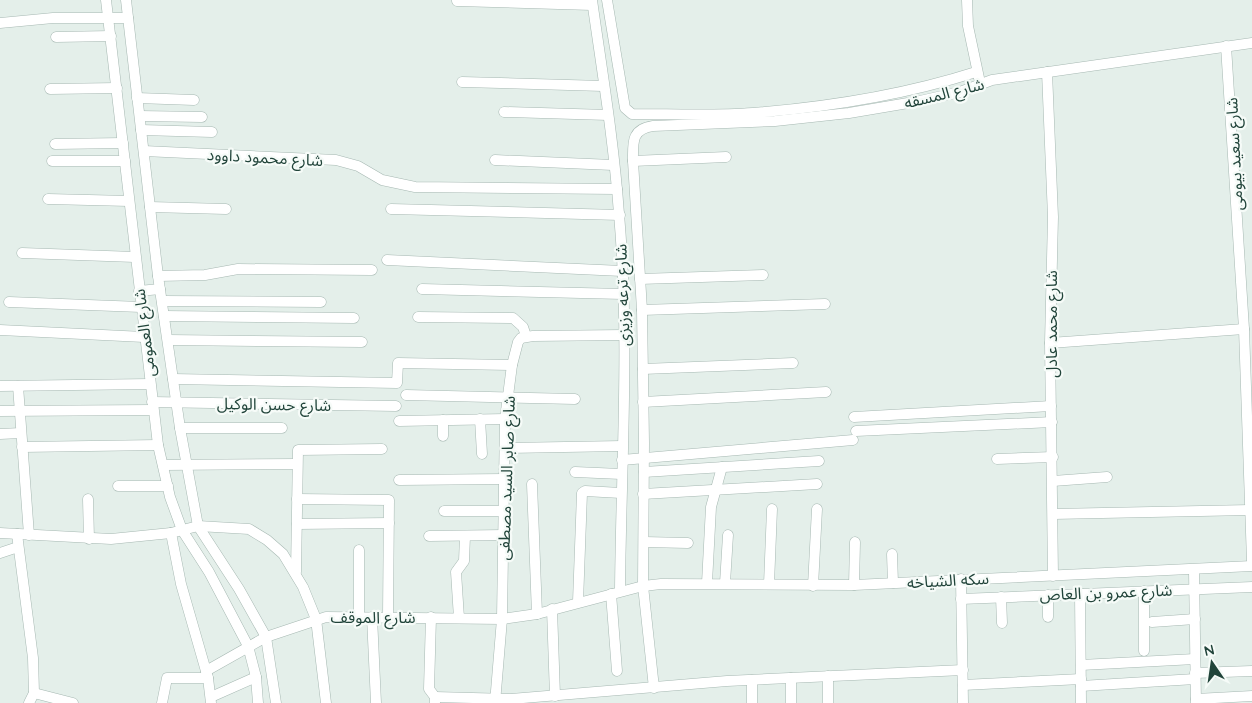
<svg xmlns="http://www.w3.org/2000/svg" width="1252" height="703" font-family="Quicksand,'Noto Sans Arabic',sans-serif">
	<rect width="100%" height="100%" fill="#e4efea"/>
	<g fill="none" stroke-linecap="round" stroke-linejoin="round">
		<defs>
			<g id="minor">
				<path d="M106,0L158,445L170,497L182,530L209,572L248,646L256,677L258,703"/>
				<path d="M126,0L158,276L180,428L198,526L239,589L266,637L276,703"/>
				<path d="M592,0C602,71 614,142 619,214C630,339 621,466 620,591"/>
				<path d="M607,0L625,108L632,114C672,114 713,116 753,113C829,107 904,95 976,72"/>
				<path d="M967,0L968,26L979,78"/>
				<path d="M457,1L592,5"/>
				<path d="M0,23L53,18H128"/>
				<path d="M56,37L111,36"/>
				<path d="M1226,46L1244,329L1252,561"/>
				<path d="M1047,72L1053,217L1050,343L1053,576"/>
				<path d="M462,82L603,86"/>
				<path d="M50,89L117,88"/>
				<path d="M137,98L194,100"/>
				<path d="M504,112L608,115"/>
				<path d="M140,116L202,117"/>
				<path d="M141,130L212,132"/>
				<path d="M55,144L123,143"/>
				<path d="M144,151L336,160L358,166L382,180L415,187L617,189"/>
				<path d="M495,160L613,165"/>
				<path d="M52,161H125"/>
				<path d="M633,161L726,157"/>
				<path d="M48,199L129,201"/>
				<path d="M150,207L226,209"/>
				<path d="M391,209L620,215"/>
				<path d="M22,253L135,257"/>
				<path d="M387,260L622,271"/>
				<path d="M158,276L205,275L238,269L372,270"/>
				<path d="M640,279L763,275"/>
				<path d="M422,289L623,294"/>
				<path d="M139,291L160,289"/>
				<path d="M162,301L321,302"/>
				<path d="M9,302L141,307"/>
				<path d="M642,310L825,304"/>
				<path d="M164,316L354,318"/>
				<path d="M418,317L513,318L523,327L526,336"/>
				<path d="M0,330L144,337"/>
				<path d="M168,340L362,342"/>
				<path d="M1050,343L1244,329"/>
				<path d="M643,369L793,363"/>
				<path d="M173,379L397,383L398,363L512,365"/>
				<path d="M0,386L150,384"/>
				<path d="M18,386L29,535"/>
				<path d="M406,395L575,399"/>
				<path d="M152,402L396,406"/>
				<path d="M643,402L826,392"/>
				<path d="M0,411L153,410"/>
				<path d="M854,417L1051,406"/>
				<path d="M480,419L482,454"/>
				<path d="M443,420V436"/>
				<path d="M399,421L505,419"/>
				<path d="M180,428H282"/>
				<path d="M856,431L1052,422"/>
				<path d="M0,434L21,433"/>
				<path d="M22,447L158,445"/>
				<path d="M505,448L622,446"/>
				<path d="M997,459L1053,457"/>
				<path d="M622,460L853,440"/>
				<path d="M163,465L297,464"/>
				<path d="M575,472L621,474"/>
				<path d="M644,472L819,461"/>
				<path d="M399,480L504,479"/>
				<path d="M1053,481L1107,477"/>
				<path d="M532,484L537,614"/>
				<path d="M118,486H168"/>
				<path d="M643,494L817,484"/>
				<path d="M88,499L89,539"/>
				<path d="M297,499L389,500L388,617"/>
				<path d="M444,511H504"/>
				<path d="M1053,514L1250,510"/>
				<path d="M297,524L389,523"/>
				<path d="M0,533L111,539L171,533L198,526L249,529L267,540L283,554L303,587L316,619L326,703"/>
				<path d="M171,533L181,584L208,678L211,703"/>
				<path d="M17,534L33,658L34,693L29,703"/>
				<path d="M429,536L504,535"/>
				<path d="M644,542L688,543"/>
				<path d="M0,553L18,547"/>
				<path d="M892,554L893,583"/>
				<path d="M1194,571L1196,703"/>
				<path d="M296,572L298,450L382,449"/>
				<path d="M961,579L963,703"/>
				<path d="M707,583L711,507L722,467"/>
				<path d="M725,583L728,535"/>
				<path d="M769,584L772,509"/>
				<path d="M854,585L855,542"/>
				<path d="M813,586L817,509"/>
				<path d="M1144,591V651"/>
				<path d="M1080,593L1081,703"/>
				<path d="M611,594L617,671"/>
				<path d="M1048,595V617"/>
				<path d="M1001,597L1002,623"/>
				<path d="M961,599L1252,587"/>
				<path d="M578,602L582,493L585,491L621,493"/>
				<path d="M552,609L555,696"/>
				<path d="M359,617V550"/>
				<path d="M372,617L376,703"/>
				<path d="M431,617L429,689L435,697V702"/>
				<path d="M459,618L456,572L464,561L465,536"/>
				<path d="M1152,622L1195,619"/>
				<path d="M1081,665L1195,659"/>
				<path d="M206,671L266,637L326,617L502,619L537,614L643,586L661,584L854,585L1252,566"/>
				<path d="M1195,673L1252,671"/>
				<path d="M963,685L1081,679"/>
				<path d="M1081,686L1195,679"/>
				<path d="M654,688L643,586L644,443L642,310L633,161C633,143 631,129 653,126L775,121L849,113L920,101L960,92L992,80L1252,43"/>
				<path d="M34,693L73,703"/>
				<path d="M211,697L256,677"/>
				<path d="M435,697L511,699L727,681L963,670"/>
				<path d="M1196,699L1252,696"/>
				<path d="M162,703L167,678H208"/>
				<path d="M495,703L502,619L505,419L512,365L518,342L521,338L533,336L624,335"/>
				<path d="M752,703V680"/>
				<path d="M791,703V678"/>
				<path d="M828,703V676"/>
			</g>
		</defs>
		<use href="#minor" stroke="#a6b8b2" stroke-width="11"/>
		<use href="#minor" stroke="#fff" stroke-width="10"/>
	</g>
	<g text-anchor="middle" stroke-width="4.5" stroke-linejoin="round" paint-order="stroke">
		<g font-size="16" fill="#21443a" stroke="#f6fbf8">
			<text transform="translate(944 93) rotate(-14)" y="6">شارع المسقه</text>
			<text transform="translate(1234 154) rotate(-93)" y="6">شارع سعيد بيومى</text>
			<text transform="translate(265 157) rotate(3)" y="6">شارع محمود داوود</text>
			<text transform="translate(622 295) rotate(-92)" y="6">شارع ترعه وزيزى</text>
			<text transform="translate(1051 324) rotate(-90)" y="6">شارع محمد عادل</text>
			<text transform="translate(144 333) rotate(-97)" y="6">شارع العمومى</text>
			<text transform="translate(274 404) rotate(1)" y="6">شارع حسن الوكيل</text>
			<text transform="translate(506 478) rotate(-88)" y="6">شارع صابر السيد مصطفى</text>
			<text transform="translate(948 580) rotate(-3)" y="6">سكه الشياخه</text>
			<text transform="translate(1106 592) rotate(-2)" y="6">شارع عمرو بن العاص</text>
			<text x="373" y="623">شارع الموقف</text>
		</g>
	</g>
	<g transform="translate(1212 663) rotate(347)" stroke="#f6fbf8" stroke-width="4" paint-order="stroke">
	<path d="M0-4L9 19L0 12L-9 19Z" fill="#21443a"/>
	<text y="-8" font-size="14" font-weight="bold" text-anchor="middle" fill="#21443a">N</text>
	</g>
</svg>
